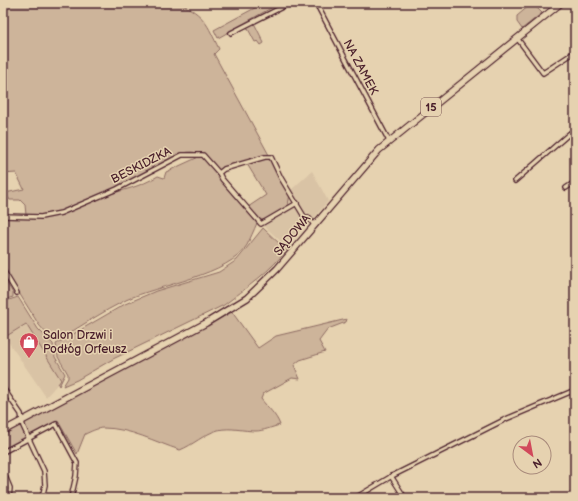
<svg xmlns="http://www.w3.org/2000/svg" width="578" height="501" font-family="'Balsamiq Sans',sans-serif">
	<rect width="100%" height="100%" fill="#e6d2b0"/>
	<filter id="ink" filterUnits="userSpaceOnUse"><feTurbulence type="fractalNoise" baseFrequency=".025" numOctaves="2"/><feDisplacementMap in="SourceGraphic" scale="8" xChannelSelector="R" yChannelSelector="G"/><feConvolveMatrix kernelMatrix="1 2 1 2 8 2 1 2 1" color-interpolation-filters="sRGB"/></filter>
	<g filter="url(#ink)">
		<g fill="#d9c3a5">
			<path d="M312,171L328,201L309,224L305,222L285,245L264,226L268,224L267,219L288,205L291,190Z"/>
			<path d="M26,324L61,380L46,397L5,337Z"/>
		</g>
		<g fill="#cdb49a" stroke="#8c6a62">
			<path d="M3,3H179C205,15 207,24 219,49L214,54L269,155L222,168L217,173L257,223C254,230 250,239 247,245C230,275 157,285 126,300C102,312 79,327 57,341L52,340L39,325L3,267V217C26,218 47,220 70,211C81,207 92,200 103,196C123,190 140,187 158,176L164,178L166,172L203,155C199,154 195,152 191,152C174,152 151,171 136,179C107,194 59,218 26,215L25,205L20,200H10L5,193L24,189L16,173L3,174Z"/>
			<path d="M264,3L278,4L218,38L214,30Z"/>
			<path d="M530,5L536,7L542,13L522,29L517,22V16Z"/>
			<path d="M254,23L264,43L261,45L258,41L255,42L247,27Z"/>
			<path d="M269,158L290,194L288,205L267,219L260,220L248,207L266,195L247,164Z"/>
			<path d="M263,228L282,246L288,248C272,270 245,289 224,305L113,359L77,380L63,386L68,378V374L58,357L56,344L125,304L156,291L219,272L237,260Z"/>
			<path d="M3,277L13,293V297L3,300Z"/>
			<path d="M18,297L38,329L53,344L55,357L65,374L59,386L58,384L61,380L26,324L5,337L3,333V302Z"/>
			<path d="M232,312L258,348L276,336L347,319L346,322L328,329L319,341L325,352L300,360L294,365L300,379L292,378L263,394L261,399C268,408 276,414 280,425C272,427 263,431 256,431C243,431 231,427 218,430C204,434 193,445 180,450C155,442 130,428 103,428C97,428 90,432 85,434L77,454L58,421L3,450V434Z"/>
		</g>
		<g fill="none" stroke-linecap="round" stroke-linejoin="round">
			<defs>
				<g id="street">
					<path d="M316,3L389,141"/>
					<path d="M231,33L290,3"/>
					<path d="M517,38L543,73L575,52"/>
					<path d="M219,173L224,169L265,157H271L281,178L305,218L308,217L314,225"/>
					<path d="M515,181L570,133"/>
					<path d="M566,188L575,182"/>
					<path d="M3,216L41,217L61,213L117,189L182,155H203L219,173L222,179L261,224L297,203"/>
					<path d="M3,270L17,293"/>
					<path d="M3,388L21,414L23,426L44,471L45,485L42,498"/>
					<path d="M3,452L56,424L77,463L76,476L71,498"/>
					<path d="M3,471L10,488L9,498"/>
					<path d="M391,476L405,498"/>
					<path d="M355,498L392,476L506,419L575,390"/>
				</g>
				<path id="primary" d="M3,431L206,323L247,298L277,269L379,150L561,3"/>
			</defs>
			<use href="#street" stroke="#4a1f2b" stroke-width="6"/>
			<use href="#primary" stroke="#4a1f2b" stroke-width="8"/>
			<use href="#street" stroke="#e6d2b0" stroke-width="3.5"/>
			<use href="#primary" stroke="#e6d2b0" stroke-width="5.5"/>
		</g>
	</g>
	<defs>
		<symbol id="shop-pin" viewBox="-11 -11 22 30"><path d="M0 17L-7.5 6A9.5 9.5 0 1 1 7.5 6Z" fill="#d1495b" stroke="#e6d2b0"/><path d="M-5-2.5h2.3a2.7 3.5 0 0 1 5.4 0H5L5.5 6h-11ZM-1.5-2.5h3a1.5 2.3 0 0 0-3 0Z" fill="#fff"/></symbol>
	</defs>
	<g fill-rule="evenodd">
		<use href="#shop-pin" x="18" y="331" width="22" height="30"/>
	</g>
	<g text-anchor="middle" stroke-width="3" stroke-linejoin="round" paint-order="stroke">
		<rect fill="#e6d2b0" stroke="#795553" stroke-width="1" x="421" y="98" width="20" height="18" rx="3"/>
		<g font-size="11" font-weight="bold" fill="#4a1f2b">
			<text x="431" y="111">15</text>
		</g>
		<g font-size="12" fill="#4a1f2b" stroke="#e6d2b0">
			<text transform="translate(361 67) rotate(62)" y="4">NA ZAMEK</text>
			<text transform="translate(141 165) rotate(-27)" y="4">BESKIDZKA</text>
			<text transform="translate(292 235) rotate(-50)" y="4">SĄDOWA</text>
		</g>
		<g font-size="12" fill="#4a1f2b" stroke="#e6d2b0" text-anchor="start">
			<text x="43" y="339">Salon Drzwi i<tspan x="43" dy="14">Podłóg Orfeusz</tspan></text>
		</g>
	</g>
	<rect width="578" height="501" fill="none" stroke="#e6d2b0" stroke-width="16"/>
	<rect x="8" y="8" width="562" height="485" fill="none" stroke="#4a1f2b" stroke-width="1.5" filter="url(#ink)"/>
	<g transform="translate(532 455) rotate(148)"><circle r="19" fill="#e6d2b0" stroke="#a88a7b"/>
	<path d="M0-3L7 15L0 10L-7 15Z" fill="#d1495b"/>
	<text y="-6" font-size="11" font-weight="bold" text-anchor="middle" fill="#4a1f2b">N</text>
	</g>
</svg>
